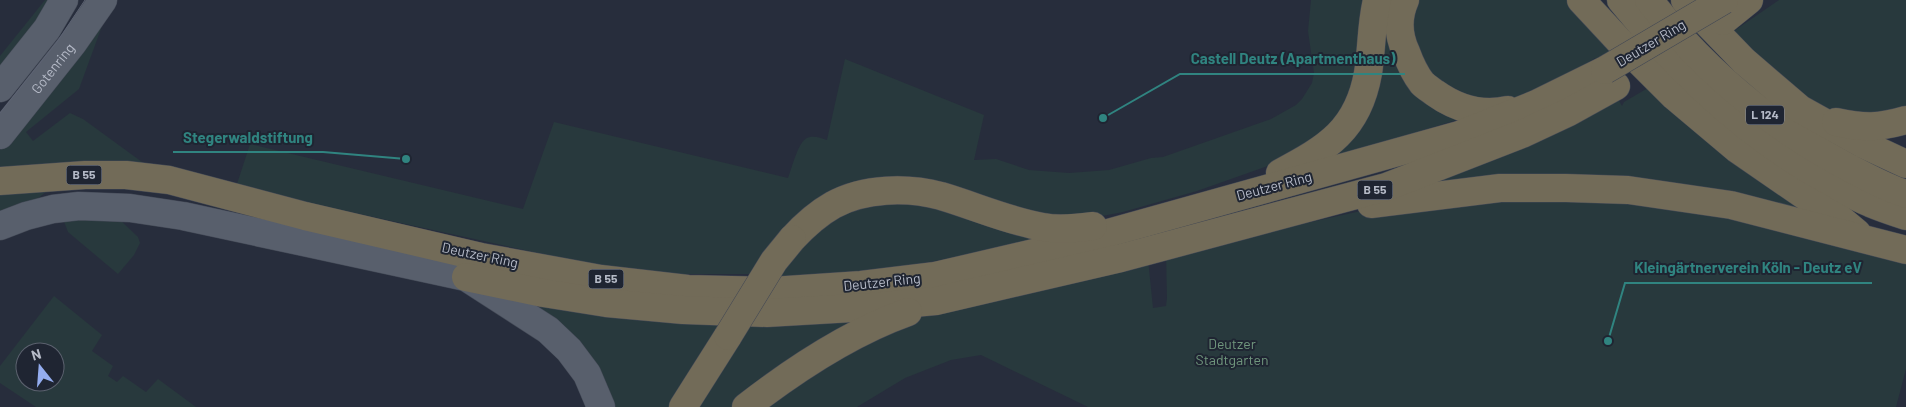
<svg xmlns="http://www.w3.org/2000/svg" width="1906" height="407" font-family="Barlow,sans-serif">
	<rect width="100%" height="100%" fill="#272d3c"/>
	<g fill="#28393d" fill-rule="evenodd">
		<path d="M45,0H56L0,75V56Z"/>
		<path d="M1311,0H1366L1361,48L1343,118L1282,161L1197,191L1123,212L1097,217L1042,216L888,180L754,274H665L584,263L236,187L250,144L523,209L554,122L788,178C792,168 798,142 807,138C813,135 821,138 827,140L845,59L984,115L974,160L996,159L1029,170L1069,173L1109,170L1151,158L1163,157L1271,119L1296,105L1302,99L1312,83L1314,73L1308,31Z"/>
		<path d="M1411,0H1574L1616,51L1597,61L1595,58L1588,63L1591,70L1507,101L1486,102L1433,82L1407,22Z"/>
		<path d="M1779,0H1906V113L1837,114L1817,105L1728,35Z"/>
		<path d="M105,18L79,89L26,132L33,141L70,113L83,119L142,162L157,168H0V150L40,104Z"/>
		<path d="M1388,19L1466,117L1321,162Z"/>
		<path d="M1648,88L1812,211L1407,186L1618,99L1622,106L1624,102Z"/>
		<path d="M56,183L19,215L0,240V187Z"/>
		<path d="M901,200L1056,236L942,260L877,270L777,277L832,213Z"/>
		<path d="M1432,200L1666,201L1906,259V369L1896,407H1088L981,355L951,360L905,378L857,407H759L770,396L930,307L1148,259L1153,308L1166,306L1167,298L1166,254L1370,209Z"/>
		<path d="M63,219H119L138,237L140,243L134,255L118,274L68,232Z"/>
		<path d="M54,296L102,335L92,351L113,366L108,376L117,382L123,376L146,392L158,379L196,407H36L0,383V366ZM25,352H55V382H25Z"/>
		<path d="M527,299L725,323L670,407H615C600,353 570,330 527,299Z"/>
		<path d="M893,313L737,407H692L747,321Z"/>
	</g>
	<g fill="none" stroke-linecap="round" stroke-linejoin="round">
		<defs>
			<g id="major">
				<path d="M0,88L47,29L64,0"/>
				<path id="s1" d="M0,135L73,43L103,0"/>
				<path d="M0,226L26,216L53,209L79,206L130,208L183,216L466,277L548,330L569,350L587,374L601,407"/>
			</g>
			<g id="highway">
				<path d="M1405,0C1397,18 1398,35 1406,52C1410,63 1415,74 1422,83C1426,87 1431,90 1435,93C1456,108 1482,116 1508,110"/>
				<path d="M1581,0L1622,44L1674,96L1737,149L1811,200L1832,212L1857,233"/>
				<path d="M1621,0C1680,73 1750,139 1833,183C1845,190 1857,198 1870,203C1882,208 1894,212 1906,216"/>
				<path d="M1649,0C1702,68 1768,124 1844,165C1865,176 1884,187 1906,194"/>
				<path d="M1685,0L1744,61L1800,109L1863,144L1906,164"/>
				<path d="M1723,21L1749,0"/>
				<path d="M1836,122C1864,128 1879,128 1906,120"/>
				<path d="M1280,173C1327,148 1358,130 1368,73C1372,49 1371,24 1377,0"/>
				<path d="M0,181L85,175H126L169,180L305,216L481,257L601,279L688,289L771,291L861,285L935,276L1051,249L1459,135L1536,104L1605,70"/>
				<path d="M1371,204L1500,188H1566L1628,190L1731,205L1906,250"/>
				<path d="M792,239C804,226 817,214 833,205C864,188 907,187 941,196C975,206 1008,221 1043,227C1058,230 1078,228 1093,226"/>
				<path d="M466,277L543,293L606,303L683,310L767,313L871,307L936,301L1121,258L1386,187L1522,134L1569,112L1616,86"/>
				<path d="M683,407L728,336"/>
				<path d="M746,407C795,369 849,333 908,312"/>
			</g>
		</defs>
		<use href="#major" stroke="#434956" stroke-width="29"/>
		<use href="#highway" stroke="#424855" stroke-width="29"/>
		<use href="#major" stroke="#585f6c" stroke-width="28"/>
		<use href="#highway" stroke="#726b58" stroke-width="28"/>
		<path stroke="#5d6373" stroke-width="1" d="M0,113L57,42L85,0"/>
		<defs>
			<g id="highway-bridge">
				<path d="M1605,70L1724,0"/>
				<path d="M728,336L774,261L792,239"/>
			</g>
		</defs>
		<use href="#highway-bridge" stroke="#424855" stroke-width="29" stroke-linecap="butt"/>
		<use href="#highway-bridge" stroke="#726b58" stroke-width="28"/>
	</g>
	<g text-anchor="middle" stroke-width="4" stroke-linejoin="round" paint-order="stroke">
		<g fill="#1f2532" stroke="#898e9b" stroke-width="1">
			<rect x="1746" y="105.5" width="38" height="19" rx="4"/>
			<rect x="66.5" y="165.5" width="35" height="19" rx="4"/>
			<rect x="1357.5" y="180.5" width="35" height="19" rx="4"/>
			<rect x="588.5" y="269.5" width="35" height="19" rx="4"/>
		</g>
		<g font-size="12" font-weight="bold" fill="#b6bbc8">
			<text x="1765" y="119">L 124</text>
			<text x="84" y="179">B 55</text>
			<text x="1375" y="194">B 55</text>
			<text x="606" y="283">B 55</text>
		</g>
		<g font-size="14" fill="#b6bbc8" stroke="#1f2532">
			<text transform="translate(1651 43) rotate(-31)" y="5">Deutzer Ring</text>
			<text dy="5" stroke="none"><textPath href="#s1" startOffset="85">Gotenring</textPath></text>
			<text transform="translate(1274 186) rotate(-15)" y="5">Deutzer Ring</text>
			<text transform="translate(480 255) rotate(12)" y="5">Deutzer Ring</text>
			<text transform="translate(882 282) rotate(-6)" y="5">Deutzer Ring</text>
		</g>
		<g font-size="14" fill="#70967d" stroke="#1f2532">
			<text x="1232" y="349">Deutzer<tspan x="1232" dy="16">Stadtgarten</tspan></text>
		</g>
	</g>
	<path fill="none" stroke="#308480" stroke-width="2" d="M1103 118L1180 74H1405M406 159L323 152H173M1608 341L1625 283H1872"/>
	<g fill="#308480" stroke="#1f2532" stroke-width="2">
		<circle cx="1103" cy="118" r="5"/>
		<circle cx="406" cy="159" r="5"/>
		<circle cx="1608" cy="341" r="5"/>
	</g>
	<g font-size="15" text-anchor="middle" font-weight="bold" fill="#308480" stroke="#1f2532" stroke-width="4" stroke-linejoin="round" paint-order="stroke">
		<text x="1293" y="64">Castell Deutz (Apartmenthaus)</text>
		<text x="248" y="143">Stegerwaldstiftung</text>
		<text x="1748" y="273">Kleingärtnerverein Köln - Deutz eV</text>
	</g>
	<g transform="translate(40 367) rotate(343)"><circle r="24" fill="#1f2532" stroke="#5b616e"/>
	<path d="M0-4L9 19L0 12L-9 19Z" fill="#94adef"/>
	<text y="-8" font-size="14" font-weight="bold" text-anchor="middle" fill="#b6bbc8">N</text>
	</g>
</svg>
